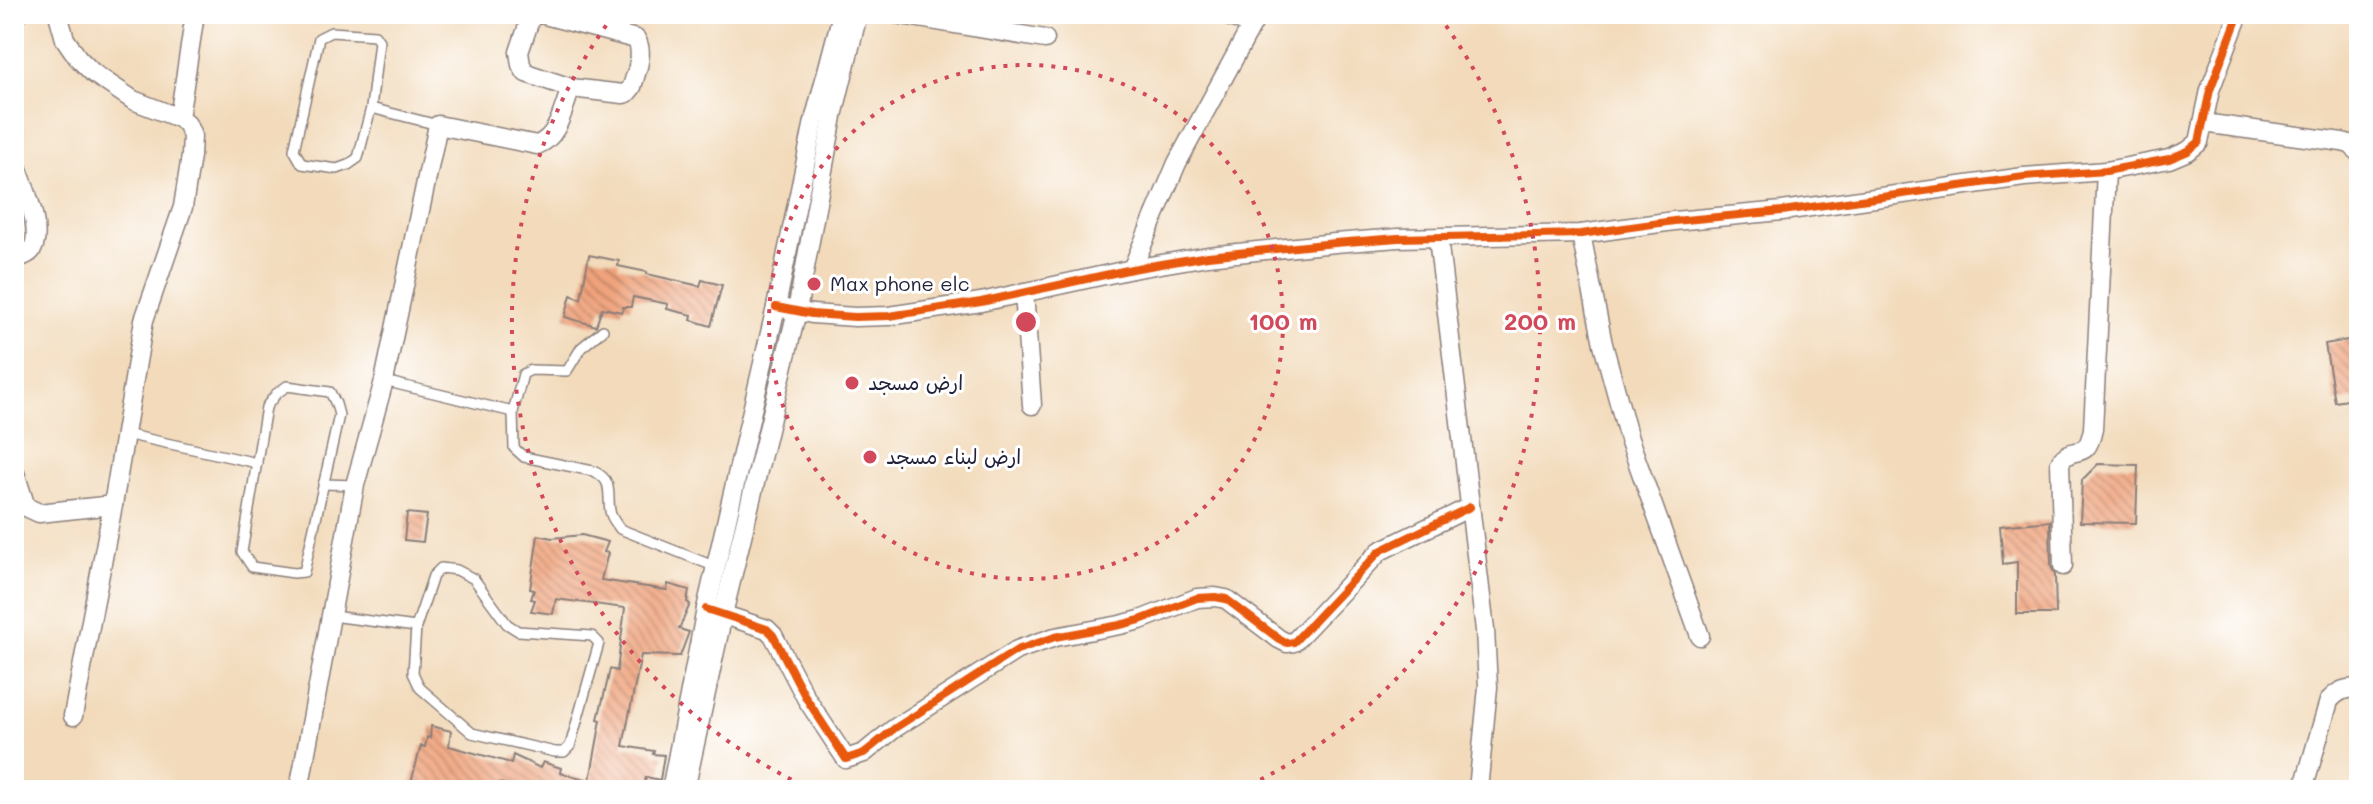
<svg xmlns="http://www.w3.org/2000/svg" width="2373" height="804" font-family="Mali,'Playpen Sans Arabic',sans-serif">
	<defs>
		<pattern id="building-back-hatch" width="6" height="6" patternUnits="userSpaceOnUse" patternTransform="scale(2)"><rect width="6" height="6" fill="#f0a37b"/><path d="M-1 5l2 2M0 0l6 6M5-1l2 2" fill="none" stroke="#c28466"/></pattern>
	</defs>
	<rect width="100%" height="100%" fill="#fff"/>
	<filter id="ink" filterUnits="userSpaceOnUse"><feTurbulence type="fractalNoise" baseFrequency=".0125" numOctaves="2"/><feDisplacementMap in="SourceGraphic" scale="16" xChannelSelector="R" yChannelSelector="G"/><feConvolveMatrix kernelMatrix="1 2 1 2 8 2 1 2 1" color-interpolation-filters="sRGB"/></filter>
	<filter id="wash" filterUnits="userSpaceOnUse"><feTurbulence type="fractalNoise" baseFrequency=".006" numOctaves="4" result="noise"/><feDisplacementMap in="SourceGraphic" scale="32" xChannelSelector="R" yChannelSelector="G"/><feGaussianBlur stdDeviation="1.8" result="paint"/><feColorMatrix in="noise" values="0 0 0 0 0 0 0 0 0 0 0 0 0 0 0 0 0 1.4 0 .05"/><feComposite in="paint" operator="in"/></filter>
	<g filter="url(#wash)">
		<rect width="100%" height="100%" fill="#f2daba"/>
		<g id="blocks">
			<g fill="url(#building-back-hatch)">
				<path d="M589,255L619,261L618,266L647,272V274L700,286L702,280L722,285L711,326L691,320L692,315L667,309L668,304L633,297L631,307H623L622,312L602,308L596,326L565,317L571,295L581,299Z"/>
				<path d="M2359,338V398L2335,402L2325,344Z"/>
				<path d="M2098,464L2138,465L2136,523L2080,522L2082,480Z"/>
				<path d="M407,513L427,515L423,542L404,540Z"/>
				<path d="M2050,521L2051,566L2055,575L2056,614H2017V562L2003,564L2000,526Z"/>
				<path d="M538,535L552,538L582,535L608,542L604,552L608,553L601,580L667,590L668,584L689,590L687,602L690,604L679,629L689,632L680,656L641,655L623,746L654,751L653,754L664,755L660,780L646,777L643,790H531L499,783L498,790H409L421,746L425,747L427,737L430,738L431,726L451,731L449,746L511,763L513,755L540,768L543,762L561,768L560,773L590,780L601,720L598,719L607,683L610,669L617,671L625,608L556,599L553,614L531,611L535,600L531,599L534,590L530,589Z"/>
			</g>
		</g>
	</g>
	<g filter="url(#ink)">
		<use href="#blocks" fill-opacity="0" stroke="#8a7e7a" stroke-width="2"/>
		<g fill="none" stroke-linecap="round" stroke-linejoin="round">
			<defs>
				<g id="lane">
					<path d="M331,32L375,35L379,41L371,108L358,158L348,165L337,169L302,164L294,150L319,38Z"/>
					<path d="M371,108L438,125"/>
					<path d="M603,330L581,348L567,371L531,370L523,374L513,412L514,448L524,457L593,471C614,480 607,493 610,511C611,518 616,523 620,529L716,567"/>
					<path d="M384,381L513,412"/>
					<path d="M287,386L330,392L336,404L339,415L304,572L294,573L252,567L242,552L266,407L276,394Z"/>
					<path d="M125,434L257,463"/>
					<path d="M323,484L355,485"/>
					<path d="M441,568L457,570L474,579L507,624L518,631L592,636L599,643L570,746L564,752H555L472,733L420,688L413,673L416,627L433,576Z"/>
					<path d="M332,616L416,627"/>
				</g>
				<g id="street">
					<path d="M58,14L65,39L78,58L93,73L133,100L179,118L187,124L192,136L191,156L183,207L144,320L113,505L73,716"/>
					<path d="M532,14L519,52L521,65L526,73L571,88L623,94L627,93L632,87C636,72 645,53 636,39L541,14"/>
					<path d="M895,14L1045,39"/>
					<path d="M1222,14L1252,25"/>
					<path d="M14,16L18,14"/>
					<path d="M179,118L195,14"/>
					<path d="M2203,123L2342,142L2350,144L2359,152"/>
					<path d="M14,158C21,180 46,232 31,251C27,256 20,257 14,259"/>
					<path d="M1581,234L1603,344L1629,439L1700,636"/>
					<path d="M1438,238L1485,630L1488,687L1478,790"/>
					<path d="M1132,269L1177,163L1258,14"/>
					<path d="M1024,292L1032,405"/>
					<path d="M776,307L812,314L855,317L889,316L981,302L1132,269L1208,256L1335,243L1398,238L1581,234L1674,221L1782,211L2024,177L2106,171L2169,159L2188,151L2199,142L2210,90L2239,14"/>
					<path d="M14,470L26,507L39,513L113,505"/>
					<path d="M2063,566L2060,462C2075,442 2086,464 2093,429L2106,171"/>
					<path d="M706,609L767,629L773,635L806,698L846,759L864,753L895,728L1017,650L1055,637L1120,625L1140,620L1197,598L1215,597L1226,599L1279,639L1287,643L1294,642L1380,551L1470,507"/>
					<path d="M299,790L355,485L384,381L438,125L537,145C559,137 563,108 571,88"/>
					<path d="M671,790L706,609L776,307L814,121L842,14"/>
					<path d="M685,790L723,614L797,311L833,116L858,14"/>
					<path d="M2303,790L2329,701C2337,691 2346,687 2359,689"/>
				</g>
			</defs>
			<use href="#lane" stroke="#8a7e7a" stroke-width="12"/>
			<use href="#street" stroke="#8a7e7a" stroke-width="21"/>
			<use href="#lane" stroke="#fff" stroke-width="9"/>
			<use href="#street" stroke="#fff" stroke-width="18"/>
			<defs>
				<g id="cycleway">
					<path d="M776,307L812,314L855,317L889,316L981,302L1132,269L1208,256L1335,243L1398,238L1581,234L1674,221L1782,211L2024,177L2106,171L2169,159L2188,151L2199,142L2210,90L2239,14"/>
					<path d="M706,609L767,629L773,635L806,698L846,759L864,753L895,728L1017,650L1055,637L1120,625L1140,620L1197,598L1215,597L1226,599L1279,639L1287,643L1294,642L1380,551L1470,507"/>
				</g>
			</defs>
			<use href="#cycleway" stroke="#fff" stroke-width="13"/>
			<use href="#cycleway" stroke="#e8590c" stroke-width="8"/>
		</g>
	</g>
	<g fill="none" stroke="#d1495b" stroke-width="4" stroke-dasharray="4 8">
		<circle cx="1026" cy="322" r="257"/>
		<path d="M813 790A514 514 0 0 1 613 16M1439 16A514 514 0 0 1 1239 790"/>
	</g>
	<g fill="#d1495b" stroke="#fff" stroke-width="3">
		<circle cx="814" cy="284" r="8"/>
		<circle cx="852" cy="383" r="8"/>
		<circle cx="870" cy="457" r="8"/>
	</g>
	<g text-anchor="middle" stroke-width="6" stroke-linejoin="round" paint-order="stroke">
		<g font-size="20" fill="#22223b" stroke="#fff" text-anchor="start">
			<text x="830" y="291">Max phone elc</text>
			<text x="868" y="390">ارض مسجد</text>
			<text x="886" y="464">ارض لبناء مسجد</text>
		</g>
	</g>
	<circle cx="1026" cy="322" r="12" fill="#d1495b" stroke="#fff" stroke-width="4"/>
	<g font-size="24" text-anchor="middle" font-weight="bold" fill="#d1495b" stroke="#fff" stroke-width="6" stroke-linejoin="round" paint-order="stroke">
		<text x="1283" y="330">100 m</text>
		<text x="1540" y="330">200 m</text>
	</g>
	<rect width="2373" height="804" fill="none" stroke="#fff" stroke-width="48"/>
</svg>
